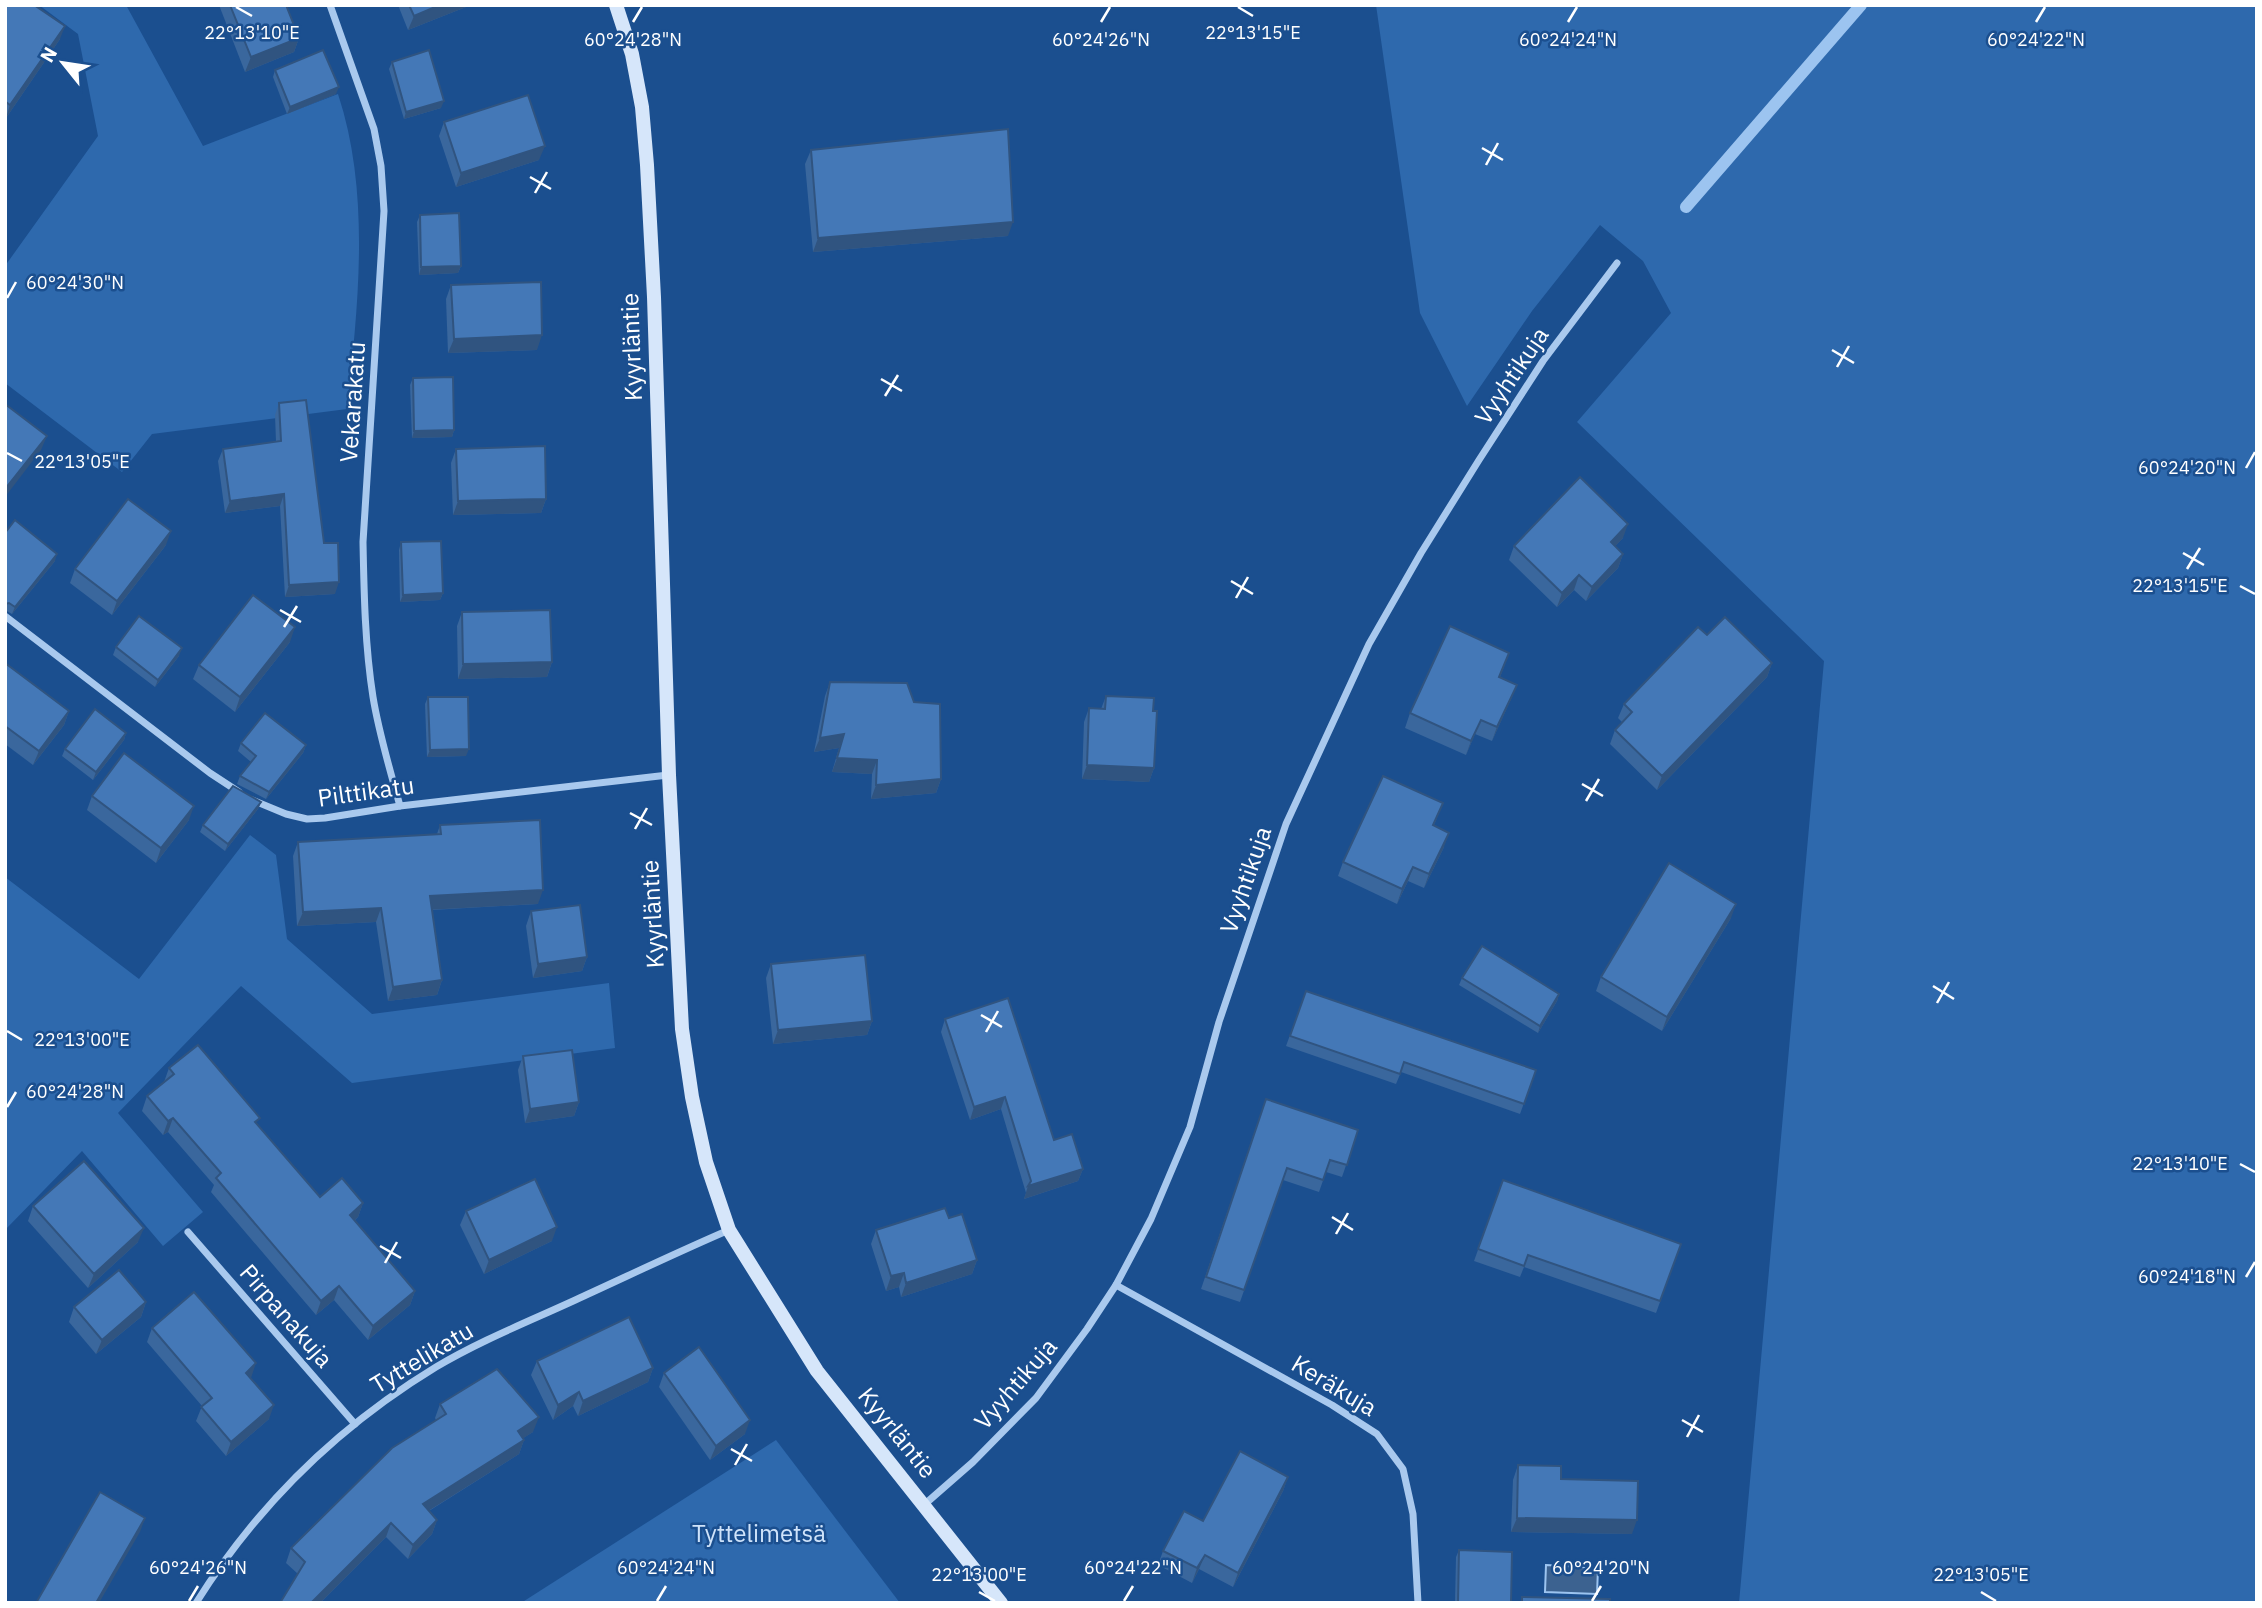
<svg xmlns="http://www.w3.org/2000/svg" width="2262" height="1608" font-family="'IBM Plex Sans',sans-serif">
	<rect width="100%" height="100%" fill="#1b4f8f"/>
	<g fill="#2e69ad">
		<path d="M39,5H126L203,146L338,94C371,194 358,306 347,409L152,434L122,472L5,383V266L98,136L78,34Z"/>
		<path d="M1376,5H2257V1603H1739L1824,661L1577,422L1671,313L1643,261L1600,225L1532,311L1467,406L1420,313Z"/>
		<path d="M250,835L276,855L287,939L372,1014L609,983L615,1048L352,1083L241,986L118,1113L203,1212L163,1246L82,1151L5,1230V877L139,979Z"/>
		<path d="M776,1440L900,1603H521Z"/>
	</g>
	<path fill="#3c6290" stroke="#9cc4f0" stroke-width="2" d="M1546,1565L1598,1568L1597,1594L1545,1592Z"/>
	<g fill="none" stroke-linecap="round" stroke-linejoin="round">
		<path stroke="#9cc4f0" stroke-width="12" d="M1686,207L1861,5"/>
		<g stroke="#a9c9ee" stroke-width="7">
			<path d="M330,5L374,129L381,166L384,211L363,542C364,594 365,646 373,697C379,734 390,770 400,806"/>
			<path d="M5,616L210,773L239,792"/>
			<path d="M252,800L286,814L307,819L325,818L400,806L668,775"/>
			<path d="M188,1232L355,1424"/>
			<path d="M1116,1285L1332,1405L1377,1434L1403,1469L1413,1514L1418,1603"/>
			<path d="M925,1504L973,1462L1036,1398L1087,1329L1116,1285L1151,1219L1190,1127L1219,1022L1286,824L1369,644L1421,553L1479,460L1543,361L1617,263"/>
			<path d="M196,1603C257,1506 339,1426 436,1367C483,1339 535,1319 584,1296C632,1274 680,1251 729,1230"/>
		</g>
		<path stroke="#d6e6fa" stroke-width="14" d="M616,5L632,54L642,107L647,165L654,297L669,775L682,1029L692,1097L706,1162L729,1230L817,1371L1001,1603"/>
	</g>
	<g fill="#3a679d">
		<path d="M5,5L60,39L6,118H5Z"/>
		<path d="M219,5H286L299,38L294,52L245,72Z"/>
		<path d="M398,5H471L408,30Z"/>
		<path d="M392,62L441,108L404,119L389,69Z"/>
		<path d="M275,70L336,94L287,114L273,77Z"/>
		<path d="M444,122L539,160L456,187L439,136Z"/>
		<path d="M811,150L1008,236L813,252L805,164Z"/>
		<path d="M420,215L461,266L458,273L419,275L417,222Z"/>
		<path d="M451,285L537,350L448,353L446,299Z"/>
		<path d="M413,378L454,430L452,437L412,438L410,385Z"/>
		<path d="M279,403L324,543L335,594L285,597L280,506L225,513L218,461L223,449L276,442L275,415Z"/>
		<path d="M456,449L546,499L541,513L453,515L451,463Z"/>
		<path d="M5,533L55,561L12,614L5,610Z"/>
		<path d="M1623,538L1615,546L1623,554L1618,568L1586,601L1574,590L1557,607L1509,560L1514,546Z"/>
		<path d="M401,542L443,593L440,600L400,602L399,550Z"/>
		<path d="M166,545L112,615L70,583L75,569Z"/>
		<path d="M462,612L552,662L547,677L458,679L457,626Z"/>
		<path d="M1707,635L1772,663L1767,677L1657,790L1610,744L1615,730L1622,722L1618,718L1624,704Z"/>
		<path d="M290,642L235,712L193,679L199,665Z"/>
		<path d="M116,647L179,656L155,687L113,655Z"/>
		<path d="M1509,653L1500,677L1517,685L1511,699L1492,741L1475,734L1466,755L1405,728L1410,713Z"/>
		<path d="M5,663L69,711L64,725L33,765L5,744Z"/>
		<path d="M830,682L941,779L936,793L871,799L872,774L832,772L839,748L814,752L825,696Z"/>
		<path d="M1106,696L1153,711L1154,768L1149,782L1082,779L1084,722L1089,708L1101,709Z"/>
		<path d="M428,697L466,756L427,757L425,704Z"/>
		<path d="M126,733L124,740L93,780L62,756L65,749Z"/>
		<path d="M241,743L306,745L303,753L266,799L237,784L240,776L251,762L238,751Z"/>
		<path d="M92,796L189,820L156,863L87,810Z"/>
		<path d="M261,802L258,809L225,851L200,832L203,825Z"/>
		<path d="M1443,803L1434,825L1444,847L1424,888L1408,881L1397,904L1338,876L1343,862Z"/>
		<path d="M440,825L538,904L432,910L442,980L437,995L388,1001L376,922L297,926L293,856L298,842L437,834Z"/>
		<path d="M531,911L587,957L582,971L533,978L526,926Z"/>
		<path d="M1731,918L1662,1031L1596,991L1601,977Z"/>
		<path d="M771,964L872,1021L867,1035L773,1044L766,978Z"/>
		<path d="M1462,978L1559,994L1557,1001L1538,1033L1459,985Z"/>
		<path d="M1306,991L1536,1070L1520,1114L1401,1072L1396,1084L1286,1046Z"/>
		<path d="M945,1019L1054,1140L1083,1169L1078,1181L1024,1199L1026,1193L1001,1109L970,1120L941,1032Z"/>
		<path d="M523,1056L579,1102L574,1116L525,1123L518,1070Z"/>
		<path d="M169,1068L258,1125L320,1197L363,1203L358,1217L354,1221L415,1291L410,1305L368,1340L334,1300L316,1315L211,1192L214,1185L168,1132L163,1135L142,1111L147,1096L164,1082Z"/>
		<path d="M1266,1099L1358,1130L1342,1177L1326,1172L1319,1192L1283,1180L1240,1302L1201,1289Z"/>
		<path d="M1503,1180L1681,1244L1656,1313L1524,1267L1520,1277L1474,1261Z"/>
		<path d="M33,1206L138,1242L88,1288L28,1221Z"/>
		<path d="M466,1211L552,1241L484,1274L460,1225Z"/>
		<path d="M949,1218L977,1260L972,1274L901,1297L899,1287L886,1291L871,1244L876,1230Z"/>
		<path d="M146,1302L141,1317L96,1354L69,1322L74,1307Z"/>
		<path d="M152,1328L251,1378L269,1419L226,1456L196,1421L202,1406L147,1342Z"/>
		<path d="M537,1361L653,1368L648,1382L578,1416L573,1406L553,1420L531,1375Z"/>
		<path d="M664,1373L745,1434L710,1460L659,1387Z"/>
		<path d="M440,1404L533,1432L523,1438L524,1440L519,1454L429,1511L437,1520L432,1534L408,1559L386,1537L320,1603H280L298,1574L286,1563L291,1548L436,1420L435,1418Z"/>
		<path d="M1518,1465L1561,1479L1632,1534L1511,1532L1513,1480Z"/>
		<path d="M1288,1477L1283,1491L1233,1587L1199,1569L1192,1583L1158,1565L1163,1551L1203,1521Z"/>
		<path d="M1459,1550L1511,1603H1455L1456,1557Z"/>
	</g>
	<g fill="#305480">
		<path d="M440,5H471L408,30L414,16Z"/>
		<path d="M65,26L60,39L6,118L10,105Z"/>
		<path d="M299,38L294,52L245,72L251,57Z"/>
		<path d="M339,87L336,94L287,114L290,107Z"/>
		<path d="M444,101L441,108L404,119L406,112Z"/>
		<path d="M545,146L539,160L456,187L461,173Z"/>
		<path d="M1013,222L1008,236L813,252L818,238Z"/>
		<path d="M461,266L458,273L419,275L421,267Z"/>
		<path d="M542,335L537,350L448,353L454,339Z"/>
		<path d="M454,430L452,437L412,438L414,431Z"/>
		<path d="M47,436L41,450L5,497V489Z"/>
		<path d="M284,494L280,506L225,513L230,501Z"/>
		<path d="M546,499L541,513L453,515L458,501Z"/>
		<path d="M1628,524L1623,538L1606,556L1611,542Z"/>
		<path d="M171,531L166,545L112,615L117,601Z"/>
		<path d="M57,554L55,561L12,614L15,607Z"/>
		<path d="M1623,554L1618,568L1586,601L1592,587Z"/>
		<path d="M1579,575L1574,590L1557,607L1562,593Z"/>
		<path d="M339,582L335,594L285,597L289,585Z"/>
		<path d="M443,593L440,600L400,602L403,595Z"/>
		<path d="M295,627L290,642L235,712L240,697Z"/>
		<path d="M182,648L179,656L155,687L158,680Z"/>
		<path d="M552,662L547,677L458,679L463,664Z"/>
		<path d="M1772,663L1767,677L1657,790L1662,776Z"/>
		<path d="M1517,685L1511,699L1492,741L1497,727Z"/>
		<path d="M69,711L64,725L33,765L39,751Z"/>
		<path d="M1481,720L1466,755L1471,741Z"/>
		<path d="M126,733L124,740L93,780L96,772Z"/>
		<path d="M844,734L839,748L814,752L820,738Z"/>
		<path d="M306,745L303,753L266,799L269,792Z"/>
		<path d="M469,749L466,756L427,757L430,750Z"/>
		<path d="M837,758L877,760L872,774L832,772Z"/>
		<path d="M1087,765L1154,768L1149,782L1082,779Z"/>
		<path d="M941,779L936,793L871,799L876,785Z"/>
		<path d="M261,802L258,809L225,851L228,844Z"/>
		<path d="M194,806L189,820L156,863L161,848Z"/>
		<path d="M1449,833L1444,847L1424,888L1429,874Z"/>
		<path d="M1413,867L1408,881L1397,904L1402,889Z"/>
		<path d="M543,890L538,904L425,910L430,896Z"/>
		<path d="M1736,904L1731,918L1662,1031L1667,1017Z"/>
		<path d="M381,908L376,922L297,926L303,912Z"/>
		<path d="M587,957L582,971L533,978L538,964Z"/>
		<path d="M442,980L437,995L388,1001L393,987Z"/>
		<path d="M1559,994L1557,1001L1538,1033L1540,1026Z"/>
		<path d="M872,1021L867,1035L773,1044L778,1030Z"/>
		<path d="M1005,1097L1001,1109L970,1120L974,1107Z"/>
		<path d="M579,1102L574,1116L525,1123L530,1109Z"/>
		<path d="M173,1118L168,1132L163,1135L168,1121Z"/>
		<path d="M1083,1169L1078,1181L1024,1199L1028,1186Z"/>
		<path d="M363,1203L358,1217L345,1229L350,1215Z"/>
		<path d="M557,1227L552,1241L484,1274L489,1260Z"/>
		<path d="M144,1228L138,1242L88,1288L94,1274Z"/>
		<path d="M977,1260L972,1274L901,1297L906,1283Z"/>
		<path d="M904,1273L899,1287L886,1291L891,1276Z"/>
		<path d="M339,1286L334,1300L316,1315L321,1301Z"/>
		<path d="M415,1291L410,1305L368,1340L373,1326Z"/>
		<path d="M146,1302L141,1317L96,1354L102,1340Z"/>
		<path d="M256,1363L251,1378L246,1373Z"/>
		<path d="M653,1368L648,1382L578,1416L583,1401Z"/>
		<path d="M579,1392L573,1406L553,1420L558,1405Z"/>
		<path d="M274,1405L269,1419L226,1456L231,1442Z"/>
		<path d="M539,1417L533,1432L513,1445L518,1431Z"/>
		<path d="M750,1420L745,1434L710,1460L716,1446Z"/>
		<path d="M524,1440L519,1454L417,1518L423,1504Z"/>
		<path d="M1288,1477L1283,1491L1233,1587L1238,1573Z"/>
		<path d="M145,1518L140,1532L99,1603H96Z"/>
		<path d="M1517,1518L1637,1520L1632,1534L1511,1532Z"/>
		<path d="M437,1520L432,1534L408,1559L413,1545Z"/>
		<path d="M391,1523L386,1537L320,1603H311Z"/>
		<path d="M1205,1555L1199,1569L1192,1583L1197,1568Z"/>
	</g>
	<g fill="#4478b7" stroke="#305480" stroke-width="2">
		<path d="M5,5H34L65,26L10,105L6,102L5,104Z"/>
		<path d="M230,5H286L299,38L251,57Z"/>
		<path d="M409,5H440L414,16Z"/>
		<path d="M323,50L339,87L290,107L275,70Z"/>
		<path d="M429,50L444,101L406,112L392,62Z"/>
		<path d="M528,95L545,146L461,173L444,122Z"/>
		<path d="M1008,129L1013,222L818,238L811,150Z"/>
		<path d="M459,213L461,266L421,267L420,215Z"/>
		<path d="M541,282L542,335L454,339L451,285Z"/>
		<path d="M453,377L454,430L414,431L413,378Z"/>
		<path d="M306,400L324,543H338L339,582L289,585L284,494L230,501L223,449L281,441L279,403Z"/>
		<path d="M5,404L47,436L5,489Z"/>
		<path d="M545,446L546,499L458,501L456,449Z"/>
		<path d="M1580,477L1628,524L1611,542L1623,554L1592,587L1579,575L1562,593L1514,546Z"/>
		<path d="M128,499L171,531L117,601L75,569Z"/>
		<path d="M15,520L57,554L15,607L9,603L5,604V533Z"/>
		<path d="M441,541L443,593L403,595L401,542Z"/>
		<path d="M253,595L295,627L240,697L199,665Z"/>
		<path d="M550,610L552,662L463,664L462,612Z"/>
		<path d="M139,616L182,648L158,680L116,647Z"/>
		<path d="M1725,617L1772,663L1662,776L1615,730L1632,712L1624,704L1698,627L1707,635Z"/>
		<path d="M1450,626L1509,653L1499,677L1517,685L1497,727L1481,720L1471,741L1410,713Z"/>
		<path d="M5,663L69,711L39,751L5,726Z"/>
		<path d="M830,682L907,683L914,702L940,704L941,779L876,785L877,760L837,758L844,734L820,738Z"/>
		<path d="M1106,696L1154,698L1153,711H1157L1154,768L1087,765L1089,708L1105,709Z"/>
		<path d="M428,697H468L469,749L430,750Z"/>
		<path d="M95,709L126,733L96,772L65,749Z"/>
		<path d="M265,713L306,745L269,792L240,776L256,756L241,743Z"/>
		<path d="M124,753L194,806L161,848L92,796Z"/>
		<path d="M1383,776L1443,803L1433,825L1449,833L1429,874L1413,867L1402,889L1343,862Z"/>
		<path d="M233,786L261,802L228,844L203,825Z"/>
		<path d="M540,820L543,890L430,896L442,980L393,987L381,908L303,912L298,842L441,834L440,825Z"/>
		<path d="M1669,863L1736,904L1667,1017L1601,977Z"/>
		<path d="M580,905L587,957L538,964L531,911Z"/>
		<path d="M1482,946L1559,994L1540,1026L1462,978Z"/>
		<path d="M865,955L872,1021L778,1030L771,964Z"/>
		<path d="M1306,991L1536,1070L1524,1104L1404,1062L1400,1074L1290,1036Z"/>
		<path d="M1008,998L1054,1140L1072,1134L1083,1169L1028,1186L1031,1181L1005,1097L974,1107L945,1019Z"/>
		<path d="M198,1045L260,1118L255,1122L320,1197L342,1178L363,1203L350,1215L415,1291L373,1326L339,1286L321,1301L216,1178L221,1173L173,1118L168,1121L147,1096L174,1074L169,1068Z"/>
		<path d="M572,1050L579,1102L530,1109L523,1056Z"/>
		<path d="M1266,1099L1358,1130L1347,1165L1330,1160L1323,1180L1287,1168L1244,1290L1206,1277Z"/>
		<path d="M84,1161L144,1228L94,1274L33,1206Z"/>
		<path d="M535,1179L557,1227L489,1260L466,1211Z"/>
		<path d="M1503,1180L1681,1244L1660,1301L1528,1255L1524,1266L1478,1249Z"/>
		<path d="M945,1208L949,1218L962,1214L977,1260L906,1283L904,1273L891,1276L876,1230Z"/>
		<path d="M119,1270L146,1302L102,1340L74,1307Z"/>
		<path d="M194,1292L256,1363L246,1373L274,1405L231,1442L201,1407L212,1398L152,1328Z"/>
		<path d="M629,1317L653,1368L583,1401L579,1392L558,1405L537,1361Z"/>
		<path d="M699,1347L750,1420L716,1446L664,1373Z"/>
		<path d="M497,1369L539,1417L518,1431L524,1440L423,1504L437,1520L413,1545L391,1523L311,1603H280L305,1562L291,1548L392,1448L446,1414L440,1404Z"/>
		<path d="M1240,1451L1288,1477L1238,1573L1205,1555L1197,1568L1163,1551L1184,1511L1203,1521Z"/>
		<path d="M1518,1465L1561,1466V1479L1638,1481L1637,1520L1517,1518Z"/>
		<path d="M100,1492L145,1518L96,1603H36Z"/>
		<path d="M1459,1550L1512,1552L1511,1603H1458Z"/>
		<path d="M1522,1597L1610,1599V1603H1522Z"/>
	</g>
	<path fill="none" stroke="#fff" stroke-width="2.5" d="M236,7L252,16M1238,7L1253,16M633,22L642,7M1101,22L1110,7M1568,22L1577,7M2036,22L2045,7M1482,148L1503,160M1486,165L1498,143M530,177L551,189M535,193L547,172M7,298L16,282M1832,350L1854,363M1837,367L1849,346M881,379L902,391M885,396L898,375M7,453L22,461M2246,468L2255,452M2183,553L2204,565M2187,569L2200,548M1231,581L1253,594M2240,586L2255,594M1236,598L1248,577M280,610L301,622M284,627L297,606M1582,784L1603,796M1586,801L1599,779M630,813L652,825M635,829L647,808M1933,986L1954,999M1937,1003L1949,982M981,1015L1002,1027M7,1031L22,1040M986,1032L998,1011M7,1107L16,1092M2240,1164L2255,1172M1332,1217L1353,1230M1336,1234L1348,1213M380,1246L401,1258M385,1263L397,1242M2246,1277L2255,1262M1682,1420L1703,1432M1687,1437L1699,1415M731,1449L752,1461M735,1465L747,1444M979,1592L995,1601M1981,1592L1996,1601M189,1601L198,1586M657,1601L666,1586M1124,1601L1133,1586M1592,1601L1601,1586"/>
	<g text-anchor="middle" stroke-width="5" stroke-linejoin="round" paint-order="stroke">
		<g font-size="24" fill="#fff" stroke="#1b4f8f">
			<text transform="translate(632 347) rotate(-92)" y="8">Kyyrläntie</text>
			<text transform="translate(1512 376) rotate(-56)" y="8">Vyyhtikuja</text>
			<text transform="translate(353 402) rotate(-86)" y="8">Vekarakatu</text>
			<text transform="translate(366 792) rotate(-8)" y="8">Pilttikatu</text>
			<text transform="translate(1246 880) rotate(-71)" y="8">Vyyhtikuja</text>
			<text transform="translate(653 914) rotate(-93)" y="8">Kyyrläntie</text>
			<text transform="translate(286 1316) rotate(49)" y="8">Pirpanakuja</text>
			<text transform="translate(422 1358) rotate(-31)" y="8">Tyttelikatu</text>
			<text transform="translate(1016 1384) rotate(-49)" y="8">Vyyhtikuja</text>
			<text transform="translate(1334 1386) rotate(31)" y="8">Keräkuja</text>
			<text transform="translate(897 1433) rotate(51)" y="8">Kyyrläntie</text>
		</g>
		<g font-size="24" fill="#cfe3fa" stroke="#1b4f8f">
			<text x="759" y="1542">Tyttelimetsä</text>
		</g>
	</g>
	<g font-size="18" text-anchor="middle" fill="#fff" stroke="#1b4f8f" stroke-width="5" stroke-linejoin="round" paint-order="stroke">
		<text x="252" y="39">22°13'10"E</text>
		<text x="1253" y="39">22°13'15"E</text>
		<text x="633" y="46">60°24'28"N</text>
		<text x="1101" y="46">60°24'26"N</text>
		<text x="1568" y="46">60°24'24"N</text>
		<text x="2036" y="46">60°24'22"N</text>
		<text x="75" y="289">60°24'30"N</text>
		<text x="82" y="468">22°13'05"E</text>
		<text x="2187" y="474">60°24'20"N</text>
		<text x="2180" y="592">22°13'15"E</text>
		<text x="82" y="1046">22°13'00"E</text>
		<text x="75" y="1098">60°24'28"N</text>
		<text x="2180" y="1170">22°13'10"E</text>
		<text x="2187" y="1283">60°24'18"N</text>
		<text x="198" y="1574">60°24'26"N</text>
		<text x="666" y="1574">60°24'24"N</text>
		<text x="1133" y="1574">60°24'22"N</text>
		<text x="1601" y="1574">60°24'20"N</text>
		<text x="979" y="1581">22°13'00"E</text>
		<text x="1981" y="1581">22°13'05"E</text>
	</g>
	<rect width="2262" height="1608" fill="none" stroke="#ffffff" stroke-width="14"/>
	<g transform="translate(63 63) rotate(300)" stroke="#1b4f8f" stroke-width="5" paint-order="stroke">
	<path d="M0-5L12 26L0 18L-12 26Z" fill="#ffffff"/>
	<text y="-10" font-size="19" font-weight="bold" text-anchor="middle" fill="#ffffff">N</text>
	</g>
</svg>
